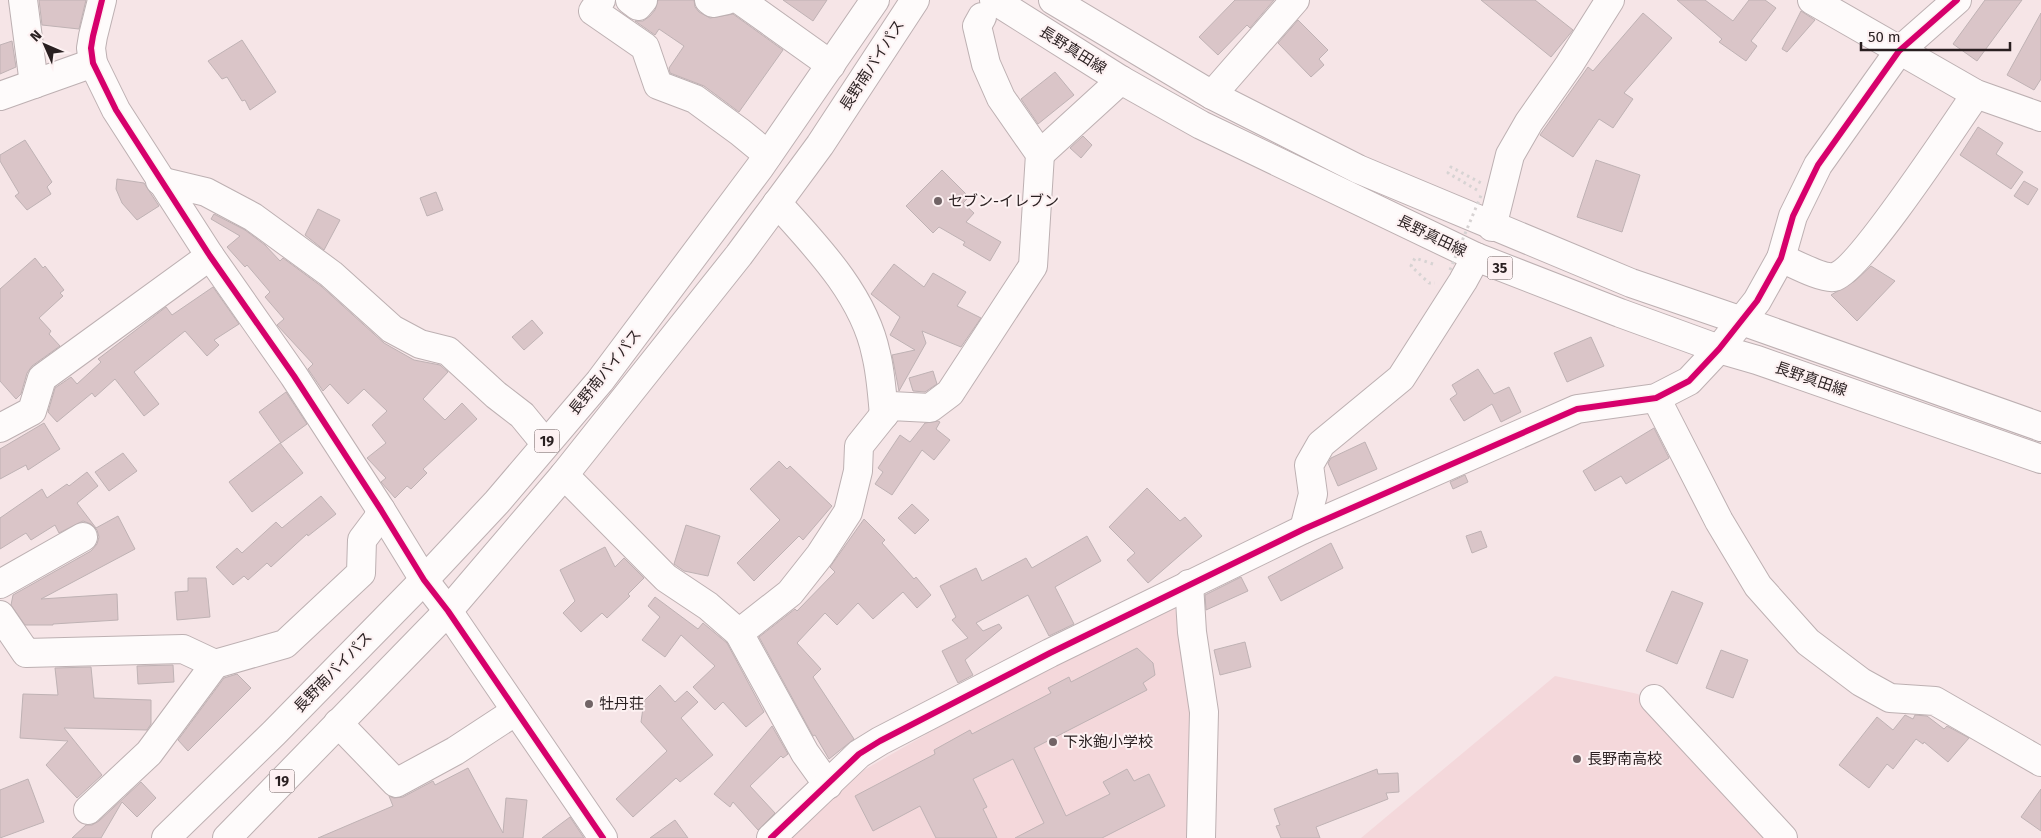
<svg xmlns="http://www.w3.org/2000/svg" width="2041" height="838" font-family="'Fira Sans','Noto Sans JP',sans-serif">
	<rect width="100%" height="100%" fill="#f6e5e7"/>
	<g fill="#f4d8db">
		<path d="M1174,603L1195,714L1187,838H781L864,770L993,696Z"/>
		<path d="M1555,676L1638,694L1772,838H1361Z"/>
	</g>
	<g fill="#dac5c8" stroke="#bfb2b4">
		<path d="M39,0H86L79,29L42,25Z"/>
		<path d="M658,0H694L695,7L699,12L710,18L733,14L783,50L739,112L704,86L670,73L669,68L684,46L659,29L655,35L635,21H643L650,16L655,10Z"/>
		<path d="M783,0H827L813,21Z"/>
		<path d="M1235,0H1274L1250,28L1247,25L1218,55L1199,37Z"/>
		<path d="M1481,0H1535L1573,30L1551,57Z"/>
		<path d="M1677,0H1705L1733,21L1749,0H1765L1776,8L1751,41L1757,46L1746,61L1719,42L1722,39Z"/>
		<path d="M1985,0H2022L1977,61L1953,44Z"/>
		<path d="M1801,11L1815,20L1787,52L1782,49Z"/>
		<path d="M1643,13L1672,38L1624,93L1633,99L1613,128L1599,119L1573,157L1540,135L1588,67L1593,71Z"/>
		<path d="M2041,13V79L2034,90L2007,75Z"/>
		<path d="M1298,20L1328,50L1319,59L1324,65L1311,77L1278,43Z"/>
		<path d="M242,40L276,92L250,110L245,100L242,101L227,77L222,79L208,61Z"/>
		<path d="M12,41L16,67L0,74V45Z"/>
		<path d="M1055,72L1074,95L1038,124L1021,99Z"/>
		<path d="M1978,127L2003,143L1996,154L2023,172L2011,189L1960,155Z"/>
		<path d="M1083,136L1092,145L1081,158L1070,148Z"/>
		<path d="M25,140L52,182L47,187L51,194L27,210L15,196L19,193L0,161V155Z"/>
		<path d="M1596,160L1640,175L1622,232L1577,217Z"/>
		<path d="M942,170L969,197L963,203L974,213L966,222L1001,242L990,261L963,245L965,242L939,227L933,233L906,206Z"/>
		<path d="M117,179L144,183L159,206L137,220L122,203L116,189Z"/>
		<path d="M2024,181L2038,189L2028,205L2014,196Z"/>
		<path d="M436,192L443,210L427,216L420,198Z"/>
		<path d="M318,209L340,220L324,250L305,235Z"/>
		<path d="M214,214L245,230L265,245L280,261L283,258L321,286L384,343L414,360L440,365L448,372L423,399L445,420L462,403L477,419L423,469L427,473L411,489L407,486L395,498L381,482L386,478L367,458L386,443L372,425L387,411L364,389L348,404L330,384L323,391L308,369L313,364L277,325L284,319L265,297L270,292L247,265L245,267L227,247L240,236L211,219Z"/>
		<path d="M35,258L43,268L45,266L64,290L60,293L63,296L39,318L51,331L49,334L60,346L32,366L27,373L21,394L16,399L0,381V289Z"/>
		<path d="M894,264L924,287L933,273L966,292L957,306L981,318L961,347L922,331L926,343L899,391L892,355L915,350L890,335L900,317L871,294Z"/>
		<path d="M1871,266L1895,281L1857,321L1831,295L1855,281Z"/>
		<path d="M213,287L239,324L214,340L219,345L207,356L185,331L134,372L159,404L144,416L115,379L95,397L92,393L57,422L48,412L55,388L71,377L77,384L101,362L98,359L166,307L172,315Z"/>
		<path d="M532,320L543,333L524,350L512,337Z"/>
		<path d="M1591,337L1604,366L1567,382L1554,353Z"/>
		<path d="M1478,369L1494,394L1509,387L1521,412L1501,422L1492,404L1464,421L1450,399L1457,394L1452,385Z"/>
		<path d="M933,371L937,384L925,392L913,391L909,378Z"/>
		<path d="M286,392L307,424L281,443L259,412Z"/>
		<path d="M938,421L940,422L936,429L950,440L934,460L922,450L892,495L875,484L883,472L878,468L900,435L910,442L925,423Z"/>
		<path d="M44,423L60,449L28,470L26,465L0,479V449Z"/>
		<path d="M1654,428L1669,458L1626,484L1621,476L1595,491L1583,471Z"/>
		<path d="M1365,442L1377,469L1338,486L1328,463L1331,458Z"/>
		<path d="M280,443L303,473L252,512L229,482Z"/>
		<path d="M123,453L137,471L109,491L95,472Z"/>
		<path d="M779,461L787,469L790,466L832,506L803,540L799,536L754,581L737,563L780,520L750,489Z"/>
		<path d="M87,472L98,486L77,503L96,528L118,516L135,549L41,599L117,594L118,620L53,624V625H25L11,605L13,595L91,551L97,544L99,537L97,530L91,524L83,521L59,533L55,525L31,540L26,533L0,549V518L42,489L47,498L67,484L69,486Z"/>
		<path d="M1465,475L1468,482L1453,489L1450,482Z"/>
		<path d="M1147,488L1180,521L1185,517L1202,536L1148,583L1127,560L1135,553L1109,527Z"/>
		<path d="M321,496L336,514L308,536L307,534L271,567L267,563L248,580L244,576L233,585L216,567L237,548L242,553L276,522L282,528Z"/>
		<path d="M912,504L929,520L915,534L898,518Z"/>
		<path d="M864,519L885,540L882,543L914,579L916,577L931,595L917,608L903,592L873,619L858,603L837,625L825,613L797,643L821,669L813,677L854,739L829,759L815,735L813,736L759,637L795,609L797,611L835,572L830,567Z"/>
		<path d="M686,525L720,536L708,576L684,571L674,564Z"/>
		<path d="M1481,531L1487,547L1472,553L1466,536Z"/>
		<path d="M1087,536L1101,561L1055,587L1074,624L1049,636L1028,595L976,623L983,631L999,624L1002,628L965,660L973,675L958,683L942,651L968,638L952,620L956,617L940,586L976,568L982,581L1026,558L1032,568Z"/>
		<path d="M1331,543L1343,568L1281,601L1268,577Z"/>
		<path d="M605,547L615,567L624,558L644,578L628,594L630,596L607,618L602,613L581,632L563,613L575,601L560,570Z"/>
		<path d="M1241,577L1248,591L1206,610L1205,595Z"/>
		<path d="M188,578H206L210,617L177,620L175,592L188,591Z"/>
		<path d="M1672,591L1703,603L1677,664L1646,651Z"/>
		<path d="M655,597L698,629L703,623L727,643L764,712L746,727L723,702L715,710L693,687L715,666L681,635L665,657L642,640L660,617L648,606Z"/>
		<path d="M1245,642L1251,667L1220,675L1214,650Z"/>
		<path d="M1137,648L1153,663L1155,675L1143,683L1147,690L1034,748L1066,816L1110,794L1103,782L1127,769L1134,781L1149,774L1165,806L1102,838H1015L1044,823L1013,759L973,779L987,807L983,809L997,838H936L920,806L873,831L855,796L935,754L934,750L970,730L972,734L1051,693L1048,688L1069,677L1071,682Z"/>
		<path d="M1721,650L1748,660L1733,698L1706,688Z"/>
		<path d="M173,665L174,682L138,684L137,666Z"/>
		<path d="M91,667L94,698L151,700V724L147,730L64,728L102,775L77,798L46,765L68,741L20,738L23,694L58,695L55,668Z"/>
		<path d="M237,674L251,688L188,751L178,740L224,678Z"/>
		<path d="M660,685L675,702L687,691L698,702L681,718L713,755L680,782L676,778L633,817L616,799L667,751L641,722L644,701Z"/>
		<path d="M1905,715L1913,719L1915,715L1927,716L1944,729L1947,726L1969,738L1948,762L1924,742L1923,744L1916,739L1893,769L1887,764L1869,788L1839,765L1877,717L1893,730Z"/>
		<path d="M772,726L788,754L783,758L781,756L750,786L775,813L758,830L733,802L730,807L714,794Z"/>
		<path d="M468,768L503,833L506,798L527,800L523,838H318L393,806L389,796L394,798L403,797L433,781L435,785Z"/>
		<path d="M1377,769L1378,774L1398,773L1399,792L1386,793L1388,799L1316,827L1320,838H1281L1276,826L1280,825L1274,809Z"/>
		<path d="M28,779L44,822L0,838V790Z"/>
		<path d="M141,782L156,798L137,817L122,802L101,838H72L86,825H92L99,821Z"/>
		<path d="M2041,789V831L2021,817Z"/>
		<path d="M570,817L584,838H542Z"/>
		<path d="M675,820L688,838H650Z"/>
	</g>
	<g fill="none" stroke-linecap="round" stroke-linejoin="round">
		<defs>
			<g id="minor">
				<path d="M23,0L34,84"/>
				<path d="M102,0L93,36L91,48L93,63L116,110L210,256L294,376L381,510L424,580L448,611L603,838"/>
				<path d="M601,0L593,11L645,47L658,85L695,99L740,132L768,155"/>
				<path d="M630,0L638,6L643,0"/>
				<path d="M709,0L713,3L727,0"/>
				<path d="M740,0L831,65"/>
				<path d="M1812,0L1976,94L2041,117"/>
				<path d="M1212,95L1295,0"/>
				<path d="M0,96L93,63"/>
				<path d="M1040,154L1121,80"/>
				<path d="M160,181L206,192L253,217L331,274L392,329L420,344L448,351L496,395L522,415L545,443"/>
				<path d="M777,203C816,246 864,295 876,354C881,374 882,395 884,415"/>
				<path d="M1492,227L1510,155L1529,122L1569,65L1610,0"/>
				<path d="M1781,258C1793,263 1822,279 1834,277C1859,271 1956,123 1976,94"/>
				<path d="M1656,398L1719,521L1758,586L1808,642L1861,682L1890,698L1935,701L2041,762"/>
				<path d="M0,428L32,411L42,378L210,256"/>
				<path d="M564,475L666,578L708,606L739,633L805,753L828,785"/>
				<path d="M1304,529L1313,494L1309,465L1321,444L1401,378L1463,281L1476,257"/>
				<path d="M0,584L83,537"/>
				<path d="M1189,584L1192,632L1204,712L1201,838"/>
				<path d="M0,615L26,653L183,649L215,664"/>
				<path d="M739,633L790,593L820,555L848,512L858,471L859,446L891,406L930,408L950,393L1033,266L1040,154L1001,98L986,64L977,26L982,17"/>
				<path d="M1654,699L1783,838"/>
				<path d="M338,723L396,783L455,751L516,711"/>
				<path d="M88,810L149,753L215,664L285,644L361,573L362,540L377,520L381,510"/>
				<path d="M771,838L859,754L880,741L1050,653L1304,529L1577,409L1656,398L1689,381L1719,349L1757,301L1781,258L1793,216L1818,165L1899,51L1957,0"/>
			</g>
			<g id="major">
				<path d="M994,0L1121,80L1201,125L1476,257L1620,313L1719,349L1757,360L2041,459"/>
				<path d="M1053,0L1212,95L1358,169L1631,283L1742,321L2041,427"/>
			</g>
			<g id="highway">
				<path d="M166,838L274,733L424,580L497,502L600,381L760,167L875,0"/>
				<path d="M227,838L448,611L564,475L739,255L820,145L915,0"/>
			</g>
		</defs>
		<use href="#minor" stroke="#bdb0b2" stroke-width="30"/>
		<use href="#major" stroke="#bdb0b2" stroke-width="30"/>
		<use href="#highway" stroke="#bdb0b2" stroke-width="30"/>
		<g stroke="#d7d3d3" stroke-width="3" stroke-dasharray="2.5 4" stroke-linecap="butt">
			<path d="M1477,190L1448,173L1451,167L1481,183"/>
			<path d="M1433,264L1415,258L1411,266L1429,283H1435"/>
		</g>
		<use href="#minor" stroke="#fefbfb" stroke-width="28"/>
		<use href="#major" stroke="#fefbfb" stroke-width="28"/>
		<use href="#highway" stroke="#fefbfb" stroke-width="28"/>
		<path stroke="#d7d3d3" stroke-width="3" stroke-dasharray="2.5 4" stroke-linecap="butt" d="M1450,270L1482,193"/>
		<defs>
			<g id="cycleway">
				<path d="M102,0L93,36L91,48L93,63L116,110L210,256L294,376L381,510L424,580L448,611L603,838"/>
				<path d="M771,838L859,754L880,741L1050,653L1304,529L1577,409L1656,398L1689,381L1719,349L1757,301L1781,258L1793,216L1818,165L1899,51L1957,0"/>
			</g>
		</defs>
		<use href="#cycleway" stroke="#fdf1f2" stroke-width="9"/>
		<use href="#cycleway" stroke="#d6006c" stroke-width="6"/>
	</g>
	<g fill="#716466" stroke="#fdf1f2" stroke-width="2">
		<circle cx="938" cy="201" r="5"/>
		<circle cx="589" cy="704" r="5"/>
		<circle cx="1053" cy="742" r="5"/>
		<circle cx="1577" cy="759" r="5"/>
	</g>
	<g text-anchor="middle" stroke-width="4" stroke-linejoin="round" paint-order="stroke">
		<g fill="#fdf1f2" stroke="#695e5f" stroke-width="1">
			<rect x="1487.5" y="256.5" width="25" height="23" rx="4"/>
			<rect x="534.5" y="429.5" width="25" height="23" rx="4"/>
			<rect x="269.5" y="769.5" width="25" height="23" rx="4"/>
		</g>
		<g font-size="14" font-weight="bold" fill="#291f20">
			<text x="1500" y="273">35</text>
			<text x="547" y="446">19</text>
			<text x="282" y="786">19</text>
		</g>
		<g font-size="15" fill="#291f20" stroke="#fdf1f2">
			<text transform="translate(1073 50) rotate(32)" y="5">長野真田線</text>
			<text transform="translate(872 65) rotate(-57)" y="5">長野南バイパス</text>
			<text transform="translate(1432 236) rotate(26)" y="5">長野真田線</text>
			<text transform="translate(605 372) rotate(-51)" y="5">長野南バイパス</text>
			<text transform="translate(1811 379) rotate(19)" y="5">長野真田線</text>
			<text transform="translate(333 672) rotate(-46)" y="5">長野南バイパス</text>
		</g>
		<g font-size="15" fill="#291f20" stroke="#fdf1f2" text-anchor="start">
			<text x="948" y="206">セブン-イレブン</text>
			<text x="599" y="709">牡丹荘</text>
			<text x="1063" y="747">下氷鉋小学校</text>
			<text x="1587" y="764">長野南高校</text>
		</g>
	</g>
	<g transform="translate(45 45) rotate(315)" stroke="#fdf1f2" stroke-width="4" paint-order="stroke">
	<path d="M0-4L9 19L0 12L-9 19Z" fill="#291f20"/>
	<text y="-8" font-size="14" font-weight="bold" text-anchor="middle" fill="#291f20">N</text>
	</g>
	<path d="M1861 42v8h149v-8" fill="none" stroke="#291f20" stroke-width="2.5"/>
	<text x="1868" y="42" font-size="15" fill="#291f20" stroke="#fdf1f2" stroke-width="4" paint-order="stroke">50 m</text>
</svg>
